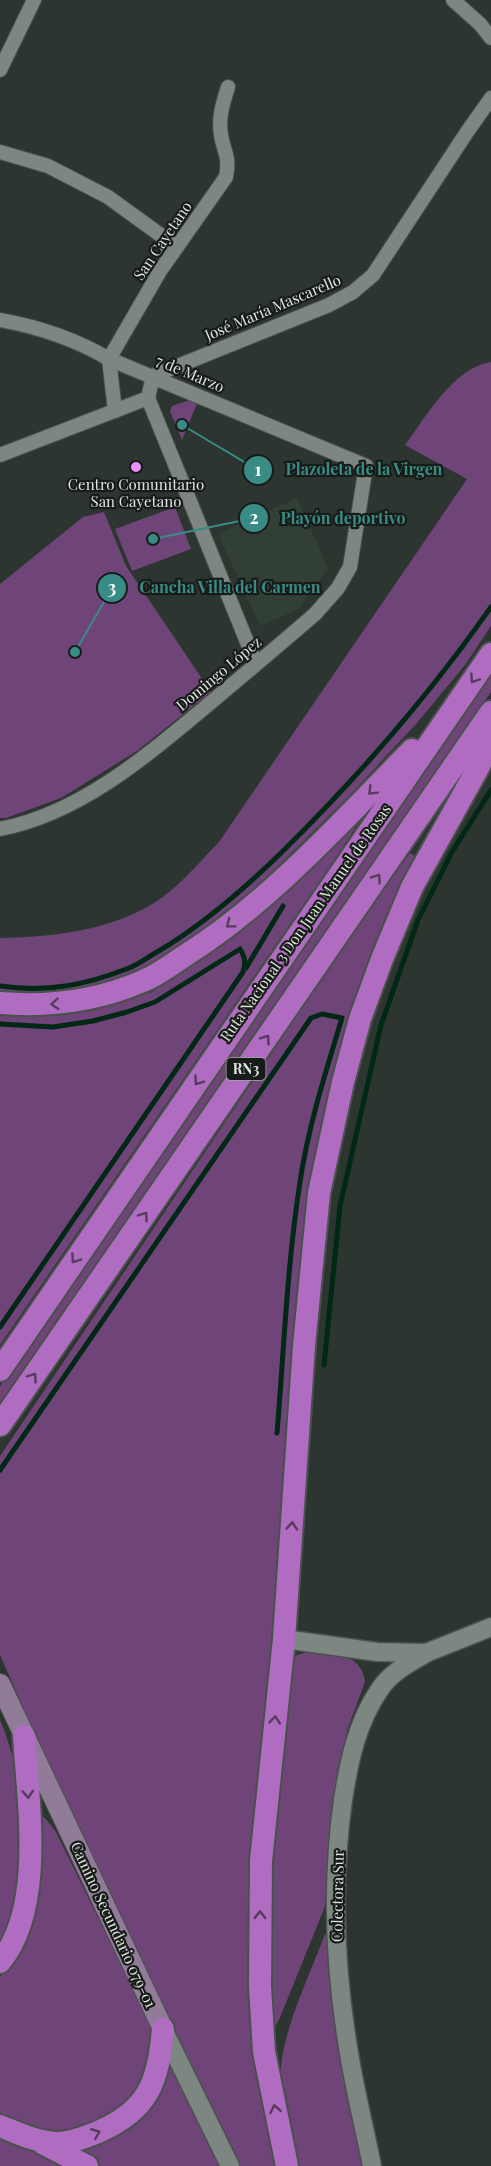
<svg xmlns="http://www.w3.org/2000/svg" width="491" height="2166" font-family="'Playfair Display',serif">
	<rect width="100%" height="100%" fill="#2d3530"/>
	<path fill="#313f36" d="M297,498L328,568L299,609L260,626L218,534Z"/>
	<g fill="#6f4478">
		<path d="M491,362V626L465,665L416,724L352,793L250,894L182,945L136,973L83,991L43,996L0,993V938C58,937 128,929 174,888C190,874 204,857 219,842L467,479L405,445C425,418 454,367 491,362Z"/>
		<path d="M190,400L198,401L182,440L170,411L172,406Z"/>
		<path d="M175,507L191,549L132,571L115,529Z"/>
		<path d="M104,512L126,566L211,692L137,751L61,798L6,818H0V584L83,517Z"/>
		<path d="M491,671V692L0,1407V1386Z"/>
		<path d="M357,817L361,819L335,859L0,1345V1013L54,1016L90,1011L152,992L240,929Z"/>
		<path d="M410,853L416,857L334,1072L311,1183L256,1860L280,2166H240L146,1971L36,1737L0,1655V1456L368,910Z"/>
		<path d="M307,1652C331,1655 362,1651 365,1682L348,1728L340,1765L328,1889L324,1909L279,2020L274,2028L268,1946V1868L288,1658Z"/>
		<path d="M0,1720C23,1773 25,1834 18,1891C16,1912 6,1933 0,1953Z"/>
		<path d="M42,1816L46,1819L56,1832L154,2032L145,2080L121,2111L62,2137L0,2120V1977L18,1955L27,1937L39,1817Z"/>
		<path d="M325,1934L329,1935L343,2069L363,2166H294C288,2134 280,2102 281,2070C282,2032 311,1972 325,1934Z"/>
		<path d="M167,2054L221,2166H100L82,2152L81,2149L89,2146Z"/>
		<path d="M0,2134L43,2153L66,2166H0Z"/>
	</g>
	<g fill="none" stroke-linecap="round" stroke-linejoin="round">
		<g stroke="#002814" stroke-width="5">
			<path d="M246,968L283,906"/>
			<path d="M0,986C46,993 86,985 129,968C139,964 148,957 157,952C203,925 243,890 281,853C358,777 429,696 491,607"/>
			<path d="M0,1024L53,1027L93,1021L127,1012L155,1002L240,949C245,957 246,962 243,972L0,1327"/>
			<path d="M324,1365L340,1206L381,1025L418,920L452,852L491,790"/>
			<path d="M0,1470L311,1018L322,1014L342,1018C326,1071 308,1127 300,1182C287,1265 284,1350 277,1433"/>
		</g>
		<defs>
			<g id="minor">
				<path d="M453,0L480,24L491,38"/>
				<path d="M0,70L34,0"/>
				<path d="M0,152L48,166L108,197L177,247"/>
				<path d="M0,320C39,327 75,339 109,359L366,466L350,567L338,588L315,614C278,646 240,678 203,709C143,759 78,814 0,829"/>
				<path d="M148,398L256,664"/>
				<path d="M115,411L109,359L160,271L226,177C230,156 224,153 221,135C218,118 223,103 228,87"/>
				<path d="M0,455L148,398L153,376L329,305L353,292L373,275L467,132L491,98"/>
			</g>
			<g id="tertiary">
				<path d="M284,1639L377,1652L426,1653L491,1627"/>
				<path d="M163,2029L230,2166"/>
				<path d="M372,2166C365,2130 356,2095 350,2059C335,1974 331,1885 343,1800C349,1761 357,1722 380,1689C391,1672 410,1663 426,1653"/>
			</g>
			<path id="secondary" d="M0,1684L163,2029"/>
			<g id="trunk">
				<path d="M0,1003C49,1007 97,1001 143,981C158,975 172,964 186,955C270,902 342,821 412,750"/>
				<path d="M0,1370L491,654"/>
				<path d="M0,1425L491,712"/>
				<path d="M0,1962C45,1908 28,1802 24,1736"/>
				<path d="M0,2126C18,2133 38,2143 58,2143C71,2143 86,2137 98,2132C149,2110 158,2082 163,2029"/>
				<path d="M44,2144L87,2166"/>
				<path d="M287,2166L264,2052L260,1986L261,1861L284,1639L304,1346L319,1193L343,1082L360,1019L382,959L412,887L478,768L491,740"/>
			</g>
		</defs>
		<use href="#minor" stroke="#49514c" stroke-width="16"/>
		<use href="#tertiary" stroke="#49514c" stroke-width="21"/>
		<use href="#secondary" stroke="#49514c" stroke-width="22"/>
		<use href="#trunk" stroke="#49514c" stroke-width="26"/>
		<use href="#minor" stroke="#7d8680" stroke-width="14"/>
		<use href="#tertiary" stroke="#7d8680" stroke-width="18"/>
		<use href="#secondary" stroke="#907c98" stroke-width="20"/>
		<use href="#trunk" stroke="#b06cc0" stroke-width="22"/>
	</g>
	<defs><path id="oneway-chevron" d="M-2-3.5L2.5 0L-2 3.5" fill="none" stroke-width="1.6" stroke-linecap="round" stroke-linejoin="round" transform="scale(1.5)"/></defs>
	<g stroke="#553c5c">
		<use href="#oneway-chevron" transform="translate(474 679) rotate(124)"/>
		<use href="#oneway-chevron" transform="translate(372 791) rotate(135)"/>
		<use href="#oneway-chevron" transform="translate(377 878) rotate(-55)"/>
		<use href="#oneway-chevron" transform="translate(230 924) rotate(143)"/>
		<use href="#oneway-chevron" transform="translate(55 1004) rotate(175)"/>
		<use href="#oneway-chevron" transform="translate(266 1039) rotate(-55)"/>
		<use href="#oneway-chevron" transform="translate(198 1081) rotate(125)"/>
		<use href="#oneway-chevron" transform="translate(144 1216) rotate(-55)"/>
		<use href="#oneway-chevron" transform="translate(75 1259) rotate(125)"/>
		<use href="#oneway-chevron" transform="translate(33 1377) rotate(-55)"/>
		<use href="#oneway-chevron" transform="translate(292 1526) rotate(-86)"/>
		<use href="#oneway-chevron" transform="translate(275 1720) rotate(-84)"/>
		<use href="#oneway-chevron" transform="translate(28 1794) rotate(86)"/>
		<use href="#oneway-chevron" transform="translate(260 1915) rotate(-89)"/>
		<use href="#oneway-chevron" transform="translate(275 2109) rotate(-101)"/>
		<use href="#oneway-chevron" transform="translate(96 2133) rotate(-22)"/>
	</g>
	<circle fill="#e98efe" stroke="#181c19" stroke-width="2" cx="136" cy="467" r="6"/>
	<g text-anchor="middle" stroke-width="4.5" stroke-linejoin="round" paint-order="stroke">
		<rect fill="#181c19" stroke="#a3a8a4" stroke-width="1.5" x="226.5" y="1058" width="39" height="22" rx="4.5"/>
		<g font-size="14" font-weight="bold" fill="#dee4e0">
			<text x="246" y="1074">RN3</text>
		</g>
		<g font-size="15" fill="#dee4e0" stroke="#181c19">
			<text transform="translate(163 241) rotate(-56)" y="5">San Cayetano</text>
			<text transform="translate(273 308) rotate(-23)" y="5">José María Mascarello</text>
			<text transform="translate(190 374) rotate(23)" y="5">7 de Marzo</text>
			<text transform="translate(219 674) rotate(-40)" y="5">Domingo López</text>
			<text transform="translate(306 923) rotate(-55)" y="5">Ruta Nacional 3 Don Juan Manuel de Rosas</text>
			<text transform="translate(338 1896) rotate(-89)" y="5">Colectora Sur</text>
			<text transform="translate(113 1925) rotate(65)" y="5">Camino Secundario 079-01</text>
		</g>
		<g font-size="15" fill="#dee4e0" stroke="#181c19">
			<text x="136" y="490">Centro Comunitario<tspan x="136" dy="17">San Cayetano</tspan></text>
		</g>
	</g>
	<path fill="none" stroke="#388c85" stroke-width="2" d="M182 425L258 470M153 539L254 518M75 652L112 588"/>
	<g fill="#388c85" stroke="#181c19" stroke-width="2">
		<circle cx="182" cy="425" r="6"/>
		<circle cx="153" cy="539" r="6"/>
		<circle cx="75" cy="652" r="6"/>
		<circle cx="258" cy="470" r="15"/>
		<circle cx="254" cy="518" r="15"/>
		<circle cx="112" cy="588" r="15"/>
	</g>
	<g font-size="18" text-anchor="middle" font-weight="bold" fill="#fff">
		<text x="258" y="476">1</text>
		<text x="254" y="524">2</text>
		<text x="112" y="594">3</text>
	</g>
	<g font-size="16" text-anchor="middle" font-weight="bold" fill="#388c85" stroke="#181c19" stroke-width="4.5" stroke-linejoin="round" paint-order="stroke">
		<text x="364" y="475">Plazoleta de la Virgen</text>
		<text x="343" y="524">Playón deportivo</text>
		<text x="230" y="593">Cancha Villa del Carmen</text>
	</g>
</svg>
